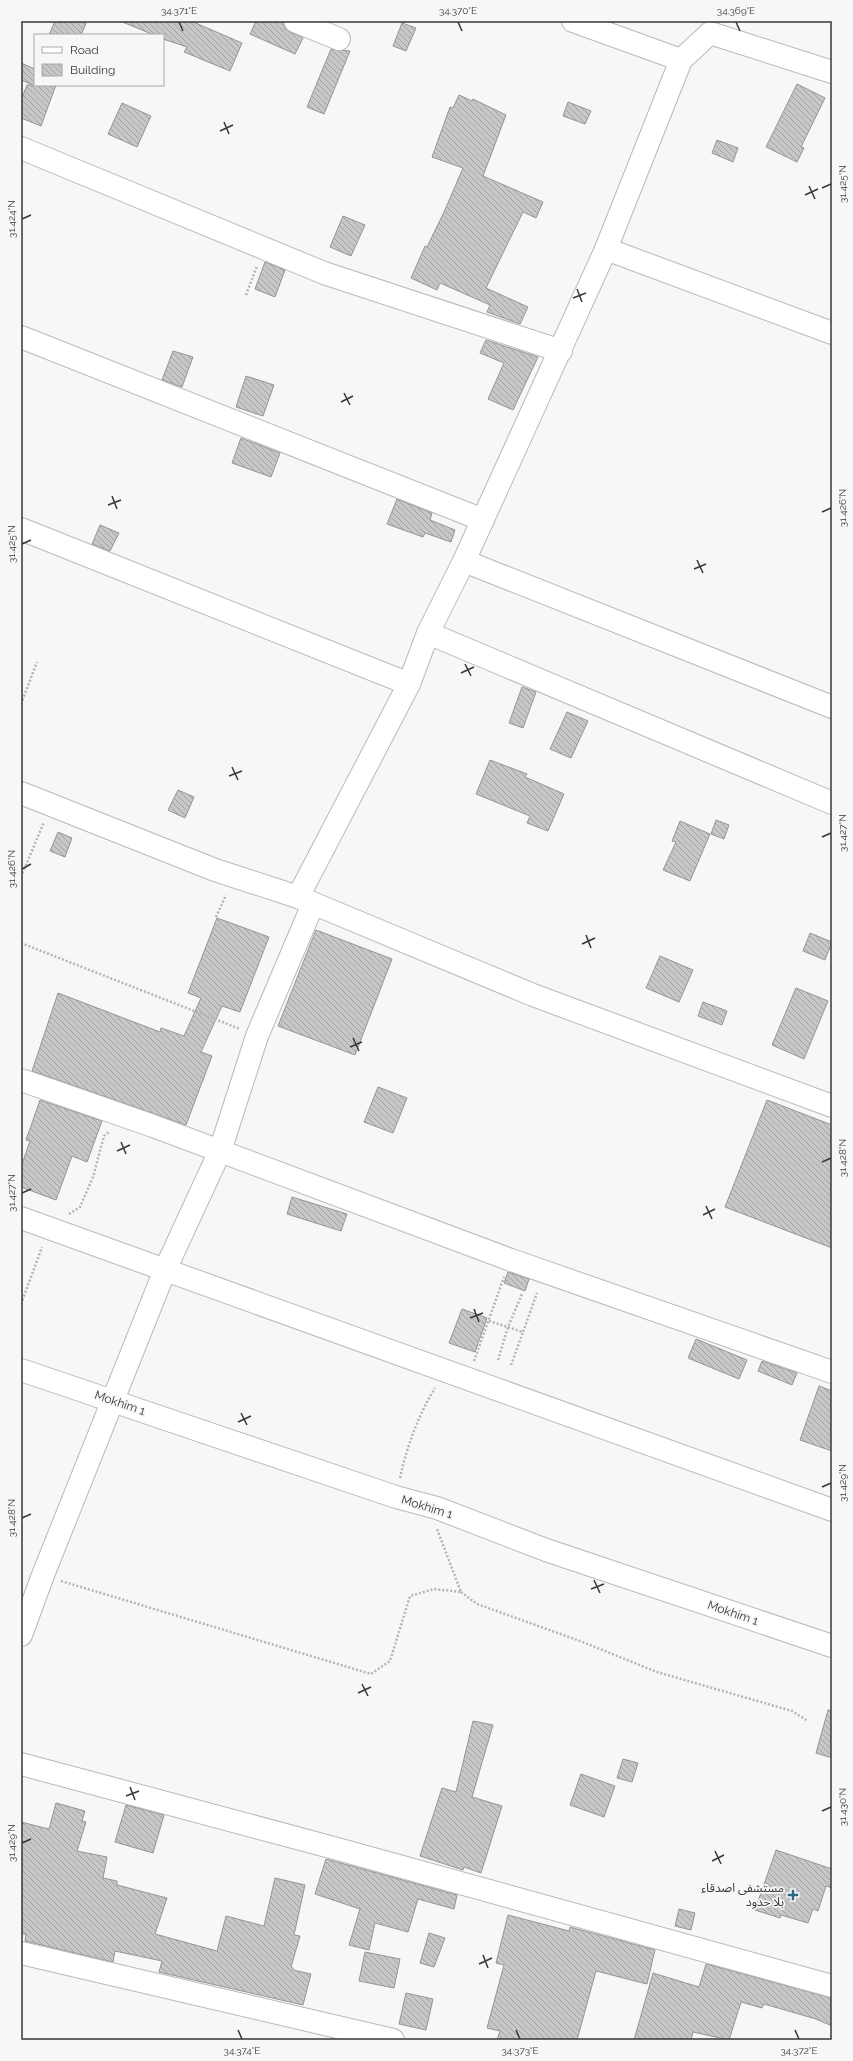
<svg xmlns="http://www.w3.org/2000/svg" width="853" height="2061" font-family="Raleway,'Noto Sans Arabic',sans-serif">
	<defs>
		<pattern id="building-back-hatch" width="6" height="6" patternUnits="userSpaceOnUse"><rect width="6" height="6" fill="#c7c7c9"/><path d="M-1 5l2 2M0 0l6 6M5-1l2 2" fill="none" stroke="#a2a2a4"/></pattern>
	</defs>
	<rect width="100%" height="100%" fill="#f7f7f9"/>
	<g fill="url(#building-back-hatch)" stroke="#959596">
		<path d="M55,21H87L81,35H49Z"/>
		<path d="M120,21H191L242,43L230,71L184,52L187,47L163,39V35H154Z"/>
		<path d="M256,21H283L285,29L303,38L295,54L250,34Z"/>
		<path d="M402,23L416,28L406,51L393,46Z"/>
		<path d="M331,49L350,51L324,114L307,107Z"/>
		<path d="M21,63L35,69V85H56L41,126L21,118V100L27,85H33L21,80Z"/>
		<path d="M797,84L825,98L801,147L804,148L797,162L766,147Z"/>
		<path d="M459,95L472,101L473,99L506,115L483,176L543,202L536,218L523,212L486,288L528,307L520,324L487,312L490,305L440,283L437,290L411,278L425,246L427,247L444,212L463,168L432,157L450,107L453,108Z"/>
		<path d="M568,102L591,111L585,124L563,116Z"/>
		<path d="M122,103L151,116L137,147L108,134Z"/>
		<path d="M717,140L738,148L733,162L712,153Z"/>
		<path d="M343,216L365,225L351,256L330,247Z"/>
		<path d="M265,262L285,270L275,297L255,289Z"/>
		<path d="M486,340L538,357L513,410L488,399L504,363L480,353Z"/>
		<path d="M173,351L193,357L182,387L162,380Z"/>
		<path d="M246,376L274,385L263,416L236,407Z"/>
		<path d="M241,438L280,453L271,477L232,463Z"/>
		<path d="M397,499L432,513L430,520L455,530L451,542L425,533L423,537L387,524Z"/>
		<path d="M100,525L119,533L110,551L92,544Z"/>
		<path d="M522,687L536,692L523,728L509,723Z"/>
		<path d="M567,712L588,721L571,758L550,749Z"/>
		<path d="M490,760L527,774L525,777L564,794L548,831L527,823L530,816L476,794Z"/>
		<path d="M178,790L194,797L185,818L168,810Z"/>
		<path d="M716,820L729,825L724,839L711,834Z"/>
		<path d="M680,821L710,834L690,881L663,870L676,842L672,841Z"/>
		<path d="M58,832L72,838L65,857L50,851Z"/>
		<path d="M217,918L269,937L240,1012L222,1006L201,1052L212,1056L186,1125L32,1071L58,993L160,1032L161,1028L184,1036L201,998L188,993Z"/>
		<path d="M316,930L392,959L355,1055L278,1026Z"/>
		<path d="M810,933L832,942L825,960L803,951Z"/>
		<path d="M660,956L693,970L679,1002L646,988Z"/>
		<path d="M796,988L828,1001L804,1059L772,1045Z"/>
		<path d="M703,1002L727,1011L722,1025L698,1016Z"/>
		<path d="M378,1087L407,1098L393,1133L364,1122Z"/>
		<path d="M40,1100L102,1121L87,1162L72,1156L56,1200L21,1187V1167L30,1141L26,1140Z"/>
		<path d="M767,1100L832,1125V1248L725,1207Z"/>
		<path d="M292,1197L347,1214L341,1231L287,1214Z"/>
		<path d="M508,1272L529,1279L525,1291L504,1283Z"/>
		<path d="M462,1309L487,1318L475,1352L449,1343Z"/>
		<path d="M696,1339L747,1360L739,1379L688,1358Z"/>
		<path d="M762,1361L797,1373L792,1385L758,1371Z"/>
		<path d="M819,1386L832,1391V1451L800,1440Z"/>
		<path d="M828,1710H832V1758L816,1753Z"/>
		<path d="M473,1721L493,1725L472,1797L502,1806L481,1873L464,1867L463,1870L420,1856L442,1788L456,1792Z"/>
		<path d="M623,1759L638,1763L632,1782L617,1778Z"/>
		<path d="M581,1774L615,1786L604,1817L570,1805Z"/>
		<path d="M56,1803L85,1811L82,1821L86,1822L77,1851L107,1857L103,1878L117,1881V1885L167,1898L155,1934L217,1951L226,1916L264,1926L275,1878L305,1885L294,1935L300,1936L291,1967L293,1968V1970L311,1974L303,2005L159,1972L162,1961L115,1951L113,1962L25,1941L26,1934H21V1822L49,1829Z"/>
		<path d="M126,1805L164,1815L153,1853L115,1842Z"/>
		<path d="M776,1850L832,1869V1888L826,1886L818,1911L813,1909L808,1923L781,1915L780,1918L755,1910Z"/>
		<path d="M326,1859L457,1895L454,1909L418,1899L408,1932L375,1923L369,1950L349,1945L360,1909L315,1894Z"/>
		<path d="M679,1909L695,1913L691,1930L675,1926Z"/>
		<path d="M508,1915L569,1931L570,1927L655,1950L647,1984L596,1971L577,2040H497L500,2031L487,2028L504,1965L496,1963Z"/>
		<path d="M429,1933L445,1938L434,1967L420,1963Z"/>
		<path d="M365,1952L400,1959L394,1988L359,1981Z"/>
		<path d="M706,1964L832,1998V2026L816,2019L764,2004L762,2008L741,2002L729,2040L693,2032L691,2040H634L653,1973L699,1987Z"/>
		<path d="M406,1993L433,1999L426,2030L399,2024Z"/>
	</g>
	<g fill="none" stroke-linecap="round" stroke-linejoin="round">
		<defs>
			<g id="minor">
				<path d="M295,21L339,39"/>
				<path d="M573,21L681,60L710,33L832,72"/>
				<path d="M21,148L324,273L561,351"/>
				<path d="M606,249L832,333"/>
				<path d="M21,337L483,520"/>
				<path d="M21,529L409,684"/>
				<path d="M464,561L832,707"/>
				<path d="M428,633L832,803"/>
				<path d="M21,793L215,870L298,897L533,995L832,1106"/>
				<path d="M298,897L409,684L428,633L464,561L606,249L681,60"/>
				<path d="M21,1080L153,1126L511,1260L832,1372"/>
				<path d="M21,1218L832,1510"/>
				<path d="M21,1370L396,1497L437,1508L546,1550L832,1646"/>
				<path d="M21,1635L43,1575L165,1270L220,1151L257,1036L313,904"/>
				<path d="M21,1764L334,1848L832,1986"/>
				<path d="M21,1953L393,2040"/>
			</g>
		</defs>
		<use href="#minor" stroke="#b9b9bb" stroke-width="24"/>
		<g stroke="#b4b4b6" stroke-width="2.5" stroke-dasharray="2 2" stroke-linecap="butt">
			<path d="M246,295L257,266"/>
			<path d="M21,704L37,662"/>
			<path d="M21,877L44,822"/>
			<path d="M216,917L226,895"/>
			<path d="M21,943L240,1029"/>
			<path d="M69,1214L80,1207L93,1177L104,1136L109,1132"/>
			<path d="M21,1304L42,1247"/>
			<path d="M489,1321L523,1332L537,1293"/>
			<path d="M498,1360L508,1327L522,1294"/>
			<path d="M474,1361L504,1277"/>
			<path d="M511,1365L523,1332"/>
			<path d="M400,1478C407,1446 418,1416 435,1388"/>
			<path d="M61,1581L371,1674L390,1661L410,1596L434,1589L461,1592L437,1529"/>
			<path d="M461,1592L477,1604L580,1641L657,1672L792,1711L808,1721"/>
		</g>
		<use href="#minor" stroke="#fff" stroke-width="22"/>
	</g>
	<path fill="none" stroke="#363737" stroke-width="1.5" d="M179,22L183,31M458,22L462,31M736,22L740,31M224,122L229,134M220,131L233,125M809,186L815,199M822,188L831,184M805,195L818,189M22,219L31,215M577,289L582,302M573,298L586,293M344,393L350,405M341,402L353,396M112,496L117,509M108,505L121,500M822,512L831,508M22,544L31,540M697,560L703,573M694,569L706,564M465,664L471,676M461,673L474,667M232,767L238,780M229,776L242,771M822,837L831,833M22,869L31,864M586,935L591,948M582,944L595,938M353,1038L359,1051M350,1047L362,1042M121,1142L126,1154M117,1151L130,1145M822,1162L831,1158M22,1193L31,1189M706,1206L712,1219M703,1215L715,1209M474,1309L479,1322M470,1318L483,1313M241,1413L247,1425M238,1422L251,1416M822,1487L831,1483M22,1518L31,1514M594,1580L600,1593M591,1589L604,1584M362,1684L368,1696M358,1693L371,1687M130,1787L135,1800M126,1796L139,1791M822,1811L831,1807M22,1843L31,1839M715,1851L721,1864M712,1861L724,1855M483,1955L488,1968M479,1964L492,1958M238,2030L242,2039M516,2030L520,2039M795,2030L799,2039"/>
	<path fill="#2c6c80" stroke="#f7f7f9" stroke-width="1.5" d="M791 1889h4v4h4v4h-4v4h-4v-4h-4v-4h4z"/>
	<g text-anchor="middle" stroke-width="3.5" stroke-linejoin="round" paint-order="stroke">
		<g font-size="12" fill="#363737" stroke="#f7f7f9">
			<text transform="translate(120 1403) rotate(19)" y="4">Mokhim 1</text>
			<text transform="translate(427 1507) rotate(17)" y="4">Mokhim 1</text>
			<text transform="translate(733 1613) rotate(19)" y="4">Mokhim 1</text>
		</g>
		<g font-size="12" fill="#363737" stroke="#f7f7f9" text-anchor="end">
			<text x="784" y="1892">مستشفى اصدقاء<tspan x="784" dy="14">بلا حدود</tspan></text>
		</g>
	</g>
	<rect width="853" height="2061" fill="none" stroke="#f7f7f9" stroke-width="44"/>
	<rect x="34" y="34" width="130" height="52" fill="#f7f7f9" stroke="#aaaaab"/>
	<rect x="42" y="47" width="20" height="6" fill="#ffffff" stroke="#aaaaab"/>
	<text x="70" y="54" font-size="12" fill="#363737">Road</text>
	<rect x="42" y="64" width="20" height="12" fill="url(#building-back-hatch)" stroke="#aaaaab"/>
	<text x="70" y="74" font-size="12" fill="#363737">Building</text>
	<rect x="22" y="22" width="809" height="2017" fill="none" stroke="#363737" stroke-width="1.5"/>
	<g font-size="10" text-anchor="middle" fill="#363737">
		<text x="179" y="14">34.371°E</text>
		<text x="458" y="14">34.370°E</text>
		<text x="736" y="14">34.369°E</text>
		<text transform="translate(842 184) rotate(-90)" y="4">31.425°N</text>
		<text transform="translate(11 219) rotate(-90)" y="4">31.424°N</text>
		<text transform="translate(842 508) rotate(-90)" y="4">31.426°N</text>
		<text transform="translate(11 544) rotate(-90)" y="4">31.425°N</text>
		<text transform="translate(842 833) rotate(-90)" y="4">31.427°N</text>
		<text transform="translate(11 869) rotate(-90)" y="4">31.426°N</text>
		<text transform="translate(842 1158) rotate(-90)" y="4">31.428°N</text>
		<text transform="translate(11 1193) rotate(-90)" y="4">31.427°N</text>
		<text transform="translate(842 1483) rotate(-90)" y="4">31.429°N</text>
		<text transform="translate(11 1518) rotate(-90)" y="4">31.428°N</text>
		<text transform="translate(842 1807) rotate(-90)" y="4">31.430°N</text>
		<text transform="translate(11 1843) rotate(-90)" y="4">31.429°N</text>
		<text x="242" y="2054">34.374°E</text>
		<text x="520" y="2054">34.373°E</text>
		<text x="799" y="2054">34.372°E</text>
	</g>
</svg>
